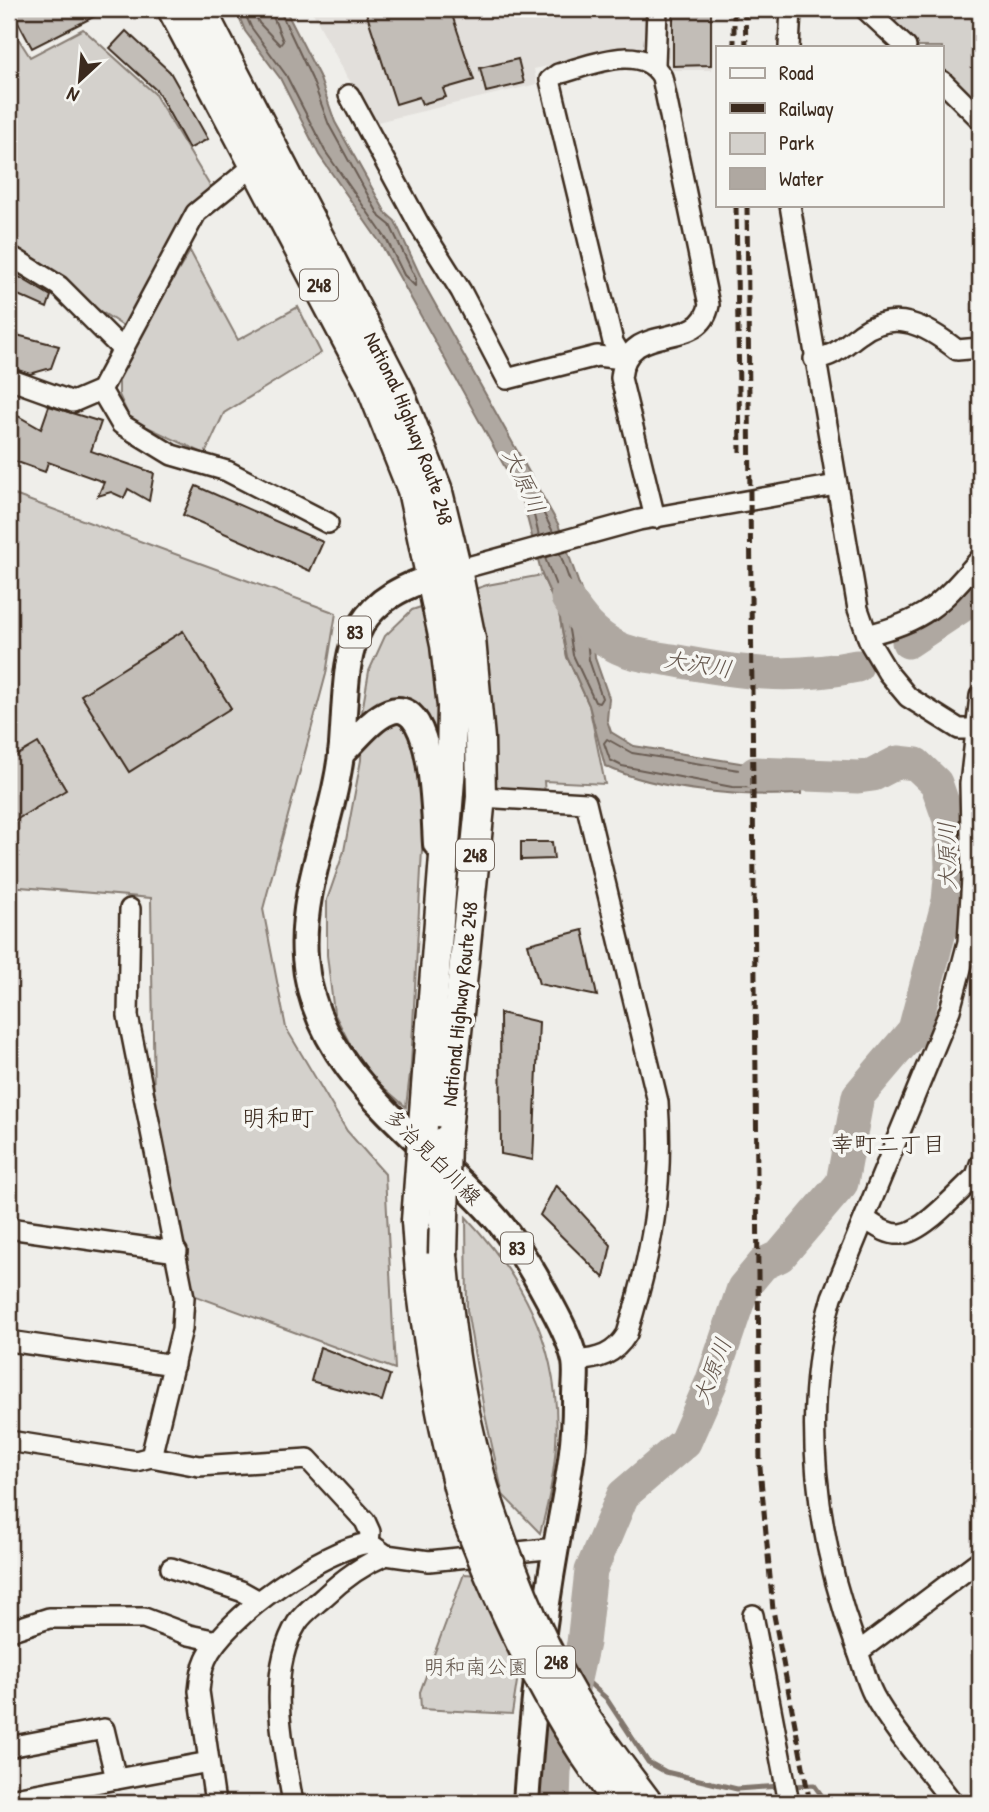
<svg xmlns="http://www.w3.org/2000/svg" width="989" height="1812" font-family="'Patrick Hand','Klee One',sans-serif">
	<rect width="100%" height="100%" fill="#efeeea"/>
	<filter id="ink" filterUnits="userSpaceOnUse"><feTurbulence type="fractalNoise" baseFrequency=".0143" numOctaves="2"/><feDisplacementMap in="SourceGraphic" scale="14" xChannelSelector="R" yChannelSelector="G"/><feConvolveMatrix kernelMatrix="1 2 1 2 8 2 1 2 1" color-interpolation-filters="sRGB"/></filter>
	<g filter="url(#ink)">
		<path fill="#e2dfdb" d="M311,9H713L712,70H672L669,58L634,48L534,69L537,84L377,122L346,75Z"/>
		<g fill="#d4d1cc" stroke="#887e75" stroke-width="2">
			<path d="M910,9H980V108L942,71V47H918L893,23Z"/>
			<path d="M9,24L30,57L83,29L154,93L210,186L125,327L9,252Z"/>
			<path d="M190,251L238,340L298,307L321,353L224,413L205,454L130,419L119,395V370Z"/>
			<path d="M9,493L336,613L326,674L263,909L286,1028L347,1131L385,1174L395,1369L193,1295L154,1105L151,898L9,886Z"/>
			<path d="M542,575L559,613L567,657L589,705L605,784L544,781L545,795L425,791L411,1065L406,1107L375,1080L352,1048L334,1013L327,955V900L344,851L361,760L362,712L369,671L385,636L412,610L487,585Z"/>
			<path d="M466,1217C555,1312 576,1408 540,1533L503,1495L484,1410L467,1310Z"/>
			<path d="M464,1574L533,1578L512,1714L421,1709L420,1692Z"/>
		</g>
		<path fill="#afa8a1" stroke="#81766d" stroke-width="2" d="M236,9H285L319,76L335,122L386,213L395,221L425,286L558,524L593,625L595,658L609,698L607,720L611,732L634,746L740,763L802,766L801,794C742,797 658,791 605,766L589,705L567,657L559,613L542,575L522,498L381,244L319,155L280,78L245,31Z"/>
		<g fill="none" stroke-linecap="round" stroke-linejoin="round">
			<g stroke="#695c52" stroke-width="2">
				<path d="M243,9L251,27L286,75L325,151L387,240L404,275L415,286L416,279L390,225L380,217L329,125L312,79L279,9"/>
				<path d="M253,9L259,23L280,45L283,41L270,9"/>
				<path d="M539,536L532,507L535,503L539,504L553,532"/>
				<path d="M545,558L566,611L573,655L595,702L599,703L602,698L589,660L586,626L560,554"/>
				<path d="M607,739L632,753L739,770L791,774L794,785L791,788L732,787L622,766L610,760L604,743Z"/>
			</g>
			<g stroke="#81766d" stroke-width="5">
				<path d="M577,1672L606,1698L648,1762L666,1772L737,1789L781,1786"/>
				<path d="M790,1786L814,1785L827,1803"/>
			</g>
			<g stroke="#afa8a1" stroke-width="33">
				<path d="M567,598C581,619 593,634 615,646C631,655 654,657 672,660C739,673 790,680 857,666"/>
				<path d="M908,642L980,594"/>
				<path d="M554,1803L555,1770L583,1643L591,1571L623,1495L685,1442L711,1383L743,1288L763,1264L780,1256L842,1183L858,1096L914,1030L948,901L951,867L949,820L936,783L916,764L898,762L873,775L858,777L755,773"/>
			</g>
		</g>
		<g fill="#c2bdb7" stroke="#3b2a1e" stroke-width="2">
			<path d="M11,9H109L32,48Z"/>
			<path d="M365,9H450L474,80L443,89L446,97L422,104L419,97L396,104Z"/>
			<path d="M673,9H711V65L673,66Z"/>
			<path d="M126,31L170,72L208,139L189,149L157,91L110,48Z"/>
			<path d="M518,59L524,83L486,92L480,68Z"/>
			<path d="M9,271L51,296L47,308L9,291Z"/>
			<path d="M9,333L59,346L51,368L30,374L9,367Z"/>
			<path d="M49,406L101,422L91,451L154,473L149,501L128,489L124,498L111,492L98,496L104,482L48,462L45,472L9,459V411L41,429Z"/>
			<path d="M196,486L323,542L310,571L183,515Z"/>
			<path d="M183,631L231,708L129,772L81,695Z"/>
			<path d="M38,743L66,790L9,824V760Z"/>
			<path d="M521,842H552L554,859L521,860Z"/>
			<path d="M583,930L597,996L539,984L528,944Z"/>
			<path d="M500,1013L539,1022L533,1160L501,1154Z"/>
			<path d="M556,1185L611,1245L604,1278L540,1215Z"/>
			<path d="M320,1347L390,1375L382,1401L311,1381Z"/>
		</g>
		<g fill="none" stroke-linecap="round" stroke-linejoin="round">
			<defs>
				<g id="minor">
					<path d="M865,9L906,47"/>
					<path d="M789,47L791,9"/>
					<path d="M655,65L657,9"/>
					<path d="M942,81L980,119"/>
					<path d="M349,95L420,226L461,291L507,379L597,356L623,359"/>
					<path d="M790,205L858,609L870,643L888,673L908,697L959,729H980"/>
					<path d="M9,255L59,286L122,349"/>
					<path d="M623,359L613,342L550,80L558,74C589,66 642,41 662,77L709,305C700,354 627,317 621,378L655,518"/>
					<path d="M814,359C836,356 843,346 860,334C895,308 927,326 957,350L980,348"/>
					<path d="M9,379L73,402L101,390L196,213L256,164"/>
					<path d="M101,390L121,424L172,455L227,471L328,523"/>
					<path d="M457,570L639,520L836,485"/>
					<path d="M867,635C927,621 941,603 980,559"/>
					<path d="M481,797L586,803L658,1102C664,1186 652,1253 627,1334C614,1355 599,1359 575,1361"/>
					<path d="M130,909L128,1016L184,1297L182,1329L151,1457"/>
					<path d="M865,1219C876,1226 887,1235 901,1234C924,1232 958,1192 976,1176L980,1164"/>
					<path d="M9,1228L177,1252"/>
					<path d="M9,1341L174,1365"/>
					<path d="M9,1441L136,1461L151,1457L199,1466L308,1459L365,1521L370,1532L369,1543"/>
					<path d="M171,1568L241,1591L259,1601"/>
					<path d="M753,1615L789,1803"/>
					<path d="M9,1631L49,1618H144L189,1635L217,1641"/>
					<path d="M858,1652L980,1560"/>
					<path d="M9,1747L104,1729L116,1779"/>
					<path d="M9,1799L209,1762"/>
					<path d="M215,1803L199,1691C200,1680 201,1670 206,1659C225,1617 324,1549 369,1543L386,1555L429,1561L556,1548"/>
					<path d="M293,1803C284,1749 265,1674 297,1623C303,1613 315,1605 324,1597C343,1579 362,1565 386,1555"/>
					<path d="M953,1803C930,1772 892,1729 874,1696C866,1681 862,1662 856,1646C816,1538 799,1410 832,1297L950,1010L968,942L972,878L970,784L980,696"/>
				</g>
				<g id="major">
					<path d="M450,572C340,601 349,648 342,745C336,816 300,885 305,957C313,1076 429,1140 498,1221C517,1244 533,1271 547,1297C558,1317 570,1339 575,1361C577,1372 575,1385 575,1396C576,1450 565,1494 556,1547C541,1632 532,1717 526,1803"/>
					<path d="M341,754C355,741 371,719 389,712C435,693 434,819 436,844"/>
				</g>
				<g id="highway">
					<path d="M172,9L369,382L412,490L445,645L452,706L451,767L423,1125"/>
					<path id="s1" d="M201,9L399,391L437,488L457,570L471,639L480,739L481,797L446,1140"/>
					<path d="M416,1221C422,1324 439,1418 466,1517"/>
					<path d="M443,1254C451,1344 462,1421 490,1507"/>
				</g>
			</defs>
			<use href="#minor" stroke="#3b2a1e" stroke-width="24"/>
			<use href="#major" stroke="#3b2a1e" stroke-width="30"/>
			<use href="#highway" stroke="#3b2a1e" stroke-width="33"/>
			<use href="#minor" stroke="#f6f6f2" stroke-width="19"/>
			<use href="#major" stroke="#f6f6f2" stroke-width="24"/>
			<use href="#highway" stroke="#f6f6f2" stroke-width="28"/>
			<g stroke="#3b2a1e" stroke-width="5" stroke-dasharray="10 5" stroke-linecap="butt">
				<path d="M734,9V47"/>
				<path d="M745,9L746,47"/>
				<path d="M736,205L740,452"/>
				<path d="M747,205L760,1468L773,1610L810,1803"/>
			</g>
			<defs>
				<g id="highway-bridge">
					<path d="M416,1221L423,1125"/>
					<path d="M443,1254L446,1140"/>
					<path d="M490,1507C515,1581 545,1656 588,1721C607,1749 628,1776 648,1803"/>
					<path d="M466,1517C505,1619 552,1716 619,1803"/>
				</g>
			</defs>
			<use href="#highway-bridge" stroke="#3b2a1e" stroke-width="33" stroke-linecap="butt"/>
			<use href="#highway-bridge" stroke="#f6f6f2" stroke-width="28"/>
		</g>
	</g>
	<g text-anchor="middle" stroke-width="7" stroke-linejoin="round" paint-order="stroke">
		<g fill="#f6f6f2" stroke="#73675e" stroke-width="2">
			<rect x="300" y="269.5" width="38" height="31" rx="5"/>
			<rect x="339" y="616.5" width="32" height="31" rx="5"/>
			<rect x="456" y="839.5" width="38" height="31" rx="5"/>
			<rect x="501" y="1232.5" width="32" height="31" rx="5"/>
			<rect x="537" y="1646.5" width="38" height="31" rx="5"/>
		</g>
		<g font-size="19" font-weight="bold" fill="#3b2a1e">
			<text x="319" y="292">248</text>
			<text x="355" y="639">83</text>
			<text x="475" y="862">248</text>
			<text x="517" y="1255">83</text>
			<text x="556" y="1669">248</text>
		</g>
		<g font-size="21" fill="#3b2a1e" stroke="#f6f6f2">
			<text dy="7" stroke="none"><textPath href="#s1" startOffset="469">National Highway Route 248</textPath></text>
			<text transform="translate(460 1004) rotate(-84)" y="7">National Highway Route 248</text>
			<text transform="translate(433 1157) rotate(45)" y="7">多治見白川線</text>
		</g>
		<g font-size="21" fill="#61544a" stroke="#f6f6f2">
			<text x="476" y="1674">明和南公園</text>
		</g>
		<g font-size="23" font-style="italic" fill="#64564c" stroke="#f6f6f2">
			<text transform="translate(524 481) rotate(65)" y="8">大原川</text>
			<text transform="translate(698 664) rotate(9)" y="8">大沢川</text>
			<text transform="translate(947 856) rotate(-91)" y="8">大原川</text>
			<text transform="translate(712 1371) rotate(-69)" y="8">大原川</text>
		</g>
		<g font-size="23" fill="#3b2a1e" stroke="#f6f6f2">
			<text x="888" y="1152">幸町二丁目</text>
		</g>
		<g font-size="24" fill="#3b2a1e" stroke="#f6f6f2">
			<text x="278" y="1126">明和町</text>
		</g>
	</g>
	<rect width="989" height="1812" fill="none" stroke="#f6f6f2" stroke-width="35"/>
	<rect x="18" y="18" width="954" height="1777" fill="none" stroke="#3b2a1e" stroke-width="2.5" filter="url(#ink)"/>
	<rect x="716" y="46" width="228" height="161" fill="#f6f6f2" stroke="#aba49d" stroke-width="2"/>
	<rect x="730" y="68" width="35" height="10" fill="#f6f6f2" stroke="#aba49d" stroke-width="2"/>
	<text x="779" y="80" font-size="21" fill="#3b2a1e">Road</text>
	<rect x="730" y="103" width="35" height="10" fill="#3b2a1e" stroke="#aba49d" stroke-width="2"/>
	<text x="779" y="116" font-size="21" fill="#3b2a1e">Railway</text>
	<rect x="730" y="133" width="35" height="21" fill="#d4d1cc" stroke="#aba49d" stroke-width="2"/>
	<text x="779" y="150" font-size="21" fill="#3b2a1e">Park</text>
	<rect x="730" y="168" width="35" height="21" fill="#afa8a1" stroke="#aba49d" stroke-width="2"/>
	<text x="779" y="186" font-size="21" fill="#3b2a1e">Water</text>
	<g transform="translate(80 80) rotate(206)" stroke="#f6f6f2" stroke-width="5" paint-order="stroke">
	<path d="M0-5L12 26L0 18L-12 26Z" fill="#3b2a1e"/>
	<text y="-10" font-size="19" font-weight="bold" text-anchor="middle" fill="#3b2a1e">N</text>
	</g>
</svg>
